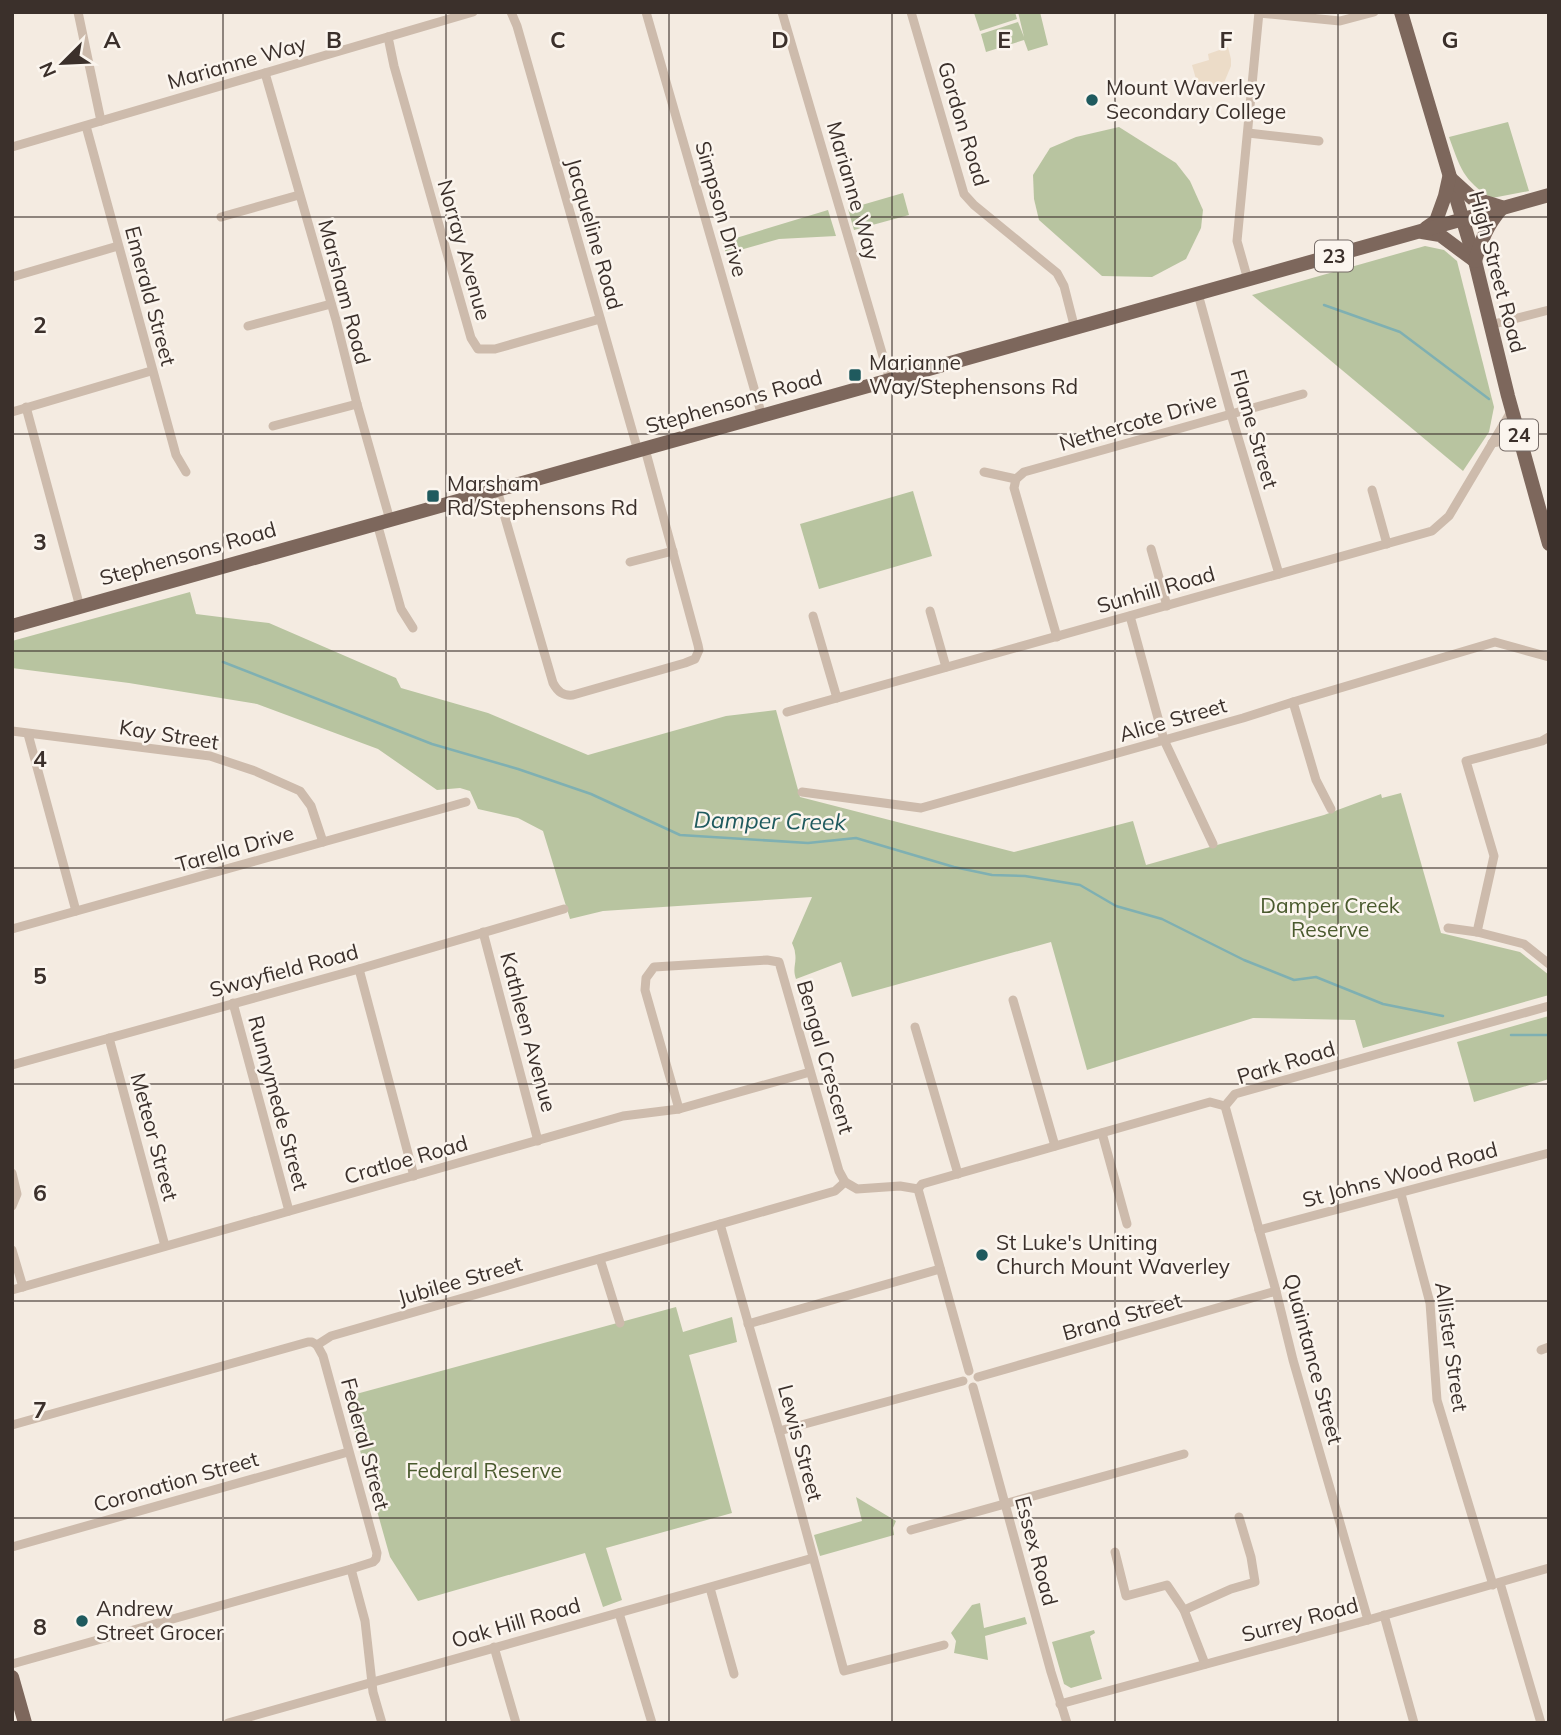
<svg xmlns="http://www.w3.org/2000/svg" width="1561" height="1735" font-family="Mulish,sans-serif">
	<rect width="100%" height="100%" fill="#f4ebe1"/>
	<g fill="#b8c4a0">
		<path d="M1015,12L1017,19L980,31L974,13Z"/>
		<path d="M1018,12H1040L1048,45L1028,51L1024,40L986,52L981,34L1018,22L1024,37Z"/>
		<path d="M1508,122L1529,191L1492,198C1463,181 1460,167 1449,137Z"/>
		<path d="M1119,127L1176,163L1190,181L1203,210L1201,228L1186,259L1152,277L1102,276L1039,220L1034,199L1033,175L1050,148L1076,137Z"/>
		<path d="M903,193L909,215L854,230L848,209Z"/>
		<path d="M828,210L836,236L779,239L726,254L723,242Z"/>
		<path d="M1425,246L1444,250L1457,261L1494,407L1489,432L1463,471L1252,295Z"/>
		<path d="M913,491L932,556L819,589L800,524Z"/>
		<path d="M190,592L196,614L269,623L396,678L401,688L488,713L588,755L726,716L776,710L800,797L1014,852L1133,821L1146,865L1324,815L1381,794L1382,798L1401,793L1441,933L1520,952L1549,975V995L1363,1048L1355,1020L1253,1018L1087,1070L1051,942L852,997L841,962L796,979C792,968 797,963 795,953C795,949 793,946 792,943L812,897L603,911L570,919L543,831L518,818L478,809L470,791L460,788L437,790L378,749L257,704L129,683L12,668V641Z"/>
		<path d="M1549,1016V1079L1474,1102L1457,1042Z"/>
		<path d="M676,1307L683,1332L732,1317L737,1342L689,1355L732,1513L606,1548L622,1600L603,1607L585,1553L418,1601L390,1557L345,1397Z"/>
		<path d="M856,1497L896,1521L893,1528L894,1535L820,1556L814,1535L862,1521Z"/>
		<path d="M980,1603L984,1628L1025,1617L1027,1624L985,1636L988,1660L954,1653L956,1641L951,1633L972,1605Z"/>
		<path d="M1094,1630L1095,1633L1090,1636L1102,1679L1071,1688L1064,1684L1052,1642Z"/>
	</g>
	<path fill="#ecdcc8" d="M1228,47L1231,59V66L1223,85L1209,91L1198,86L1192,65L1209,60L1208,54Z"/>
	<g fill="none" stroke-linecap="round" stroke-linejoin="round">
		<g stroke="#7fb0b2" stroke-width="2.5">
			<path d="M1324,305L1400,332L1489,399"/>
			<path d="M223,662L432,744L518,769L591,794L680,835L808,843L856,838L954,867L992,875L1025,876L1080,885L1116,906L1162,919L1244,960L1294,980L1316,977L1383,1004L1443,1016"/>
			<path d="M1511,1035H1549"/>
		</g>
		<g stroke="#cdbbac" stroke-width="9">
			<path d="M78,12L101,121"/>
			<path d="M511,12L517,26L638,451"/>
			<path d="M646,12L762,416"/>
			<path d="M782,12L890,380"/>
			<path d="M911,12L964,194L974,205L1057,273L1064,286L1075,329"/>
			<path d="M1259,13L1340,21L1374,12"/>
			<path d="M388,37L394,66L471,338L478,349H495L600,319"/>
			<path d="M265,73L336,320L357,404L390,520"/>
			<path d="M86,126L176,455L186,472"/>
			<path d="M1248,133L1319,141"/>
			<path d="M12,147L473,12"/>
			<path d="M221,217L299,195"/>
			<path d="M12,277L118,246"/>
			<path d="M1248,280L1237,241L1259,12"/>
			<path d="M1198,294L1231,414L1279,574"/>
			<path d="M1490,325L1549,310"/>
			<path d="M248,326L331,304"/>
			<path d="M26,407L80,607"/>
			<path d="M12,412L151,371"/>
			<path d="M273,426L357,404"/>
			<path d="M1492,443L1520,438"/>
			<path d="M984,472L1016,479"/>
			<path d="M1016,479L1024,472L1303,394"/>
			<path d="M1016,479L1014,488L1057,637"/>
			<path d="M497,490L553,683C558,692 563,696 573,695L685,663L695,659L699,650L698,645L645,449"/>
			<path d="M1372,490L1387,544"/>
			<path d="M377,523L401,609L413,628"/>
			<path d="M1151,549L1167,606"/>
			<path d="M630,562L673,551"/>
			<path d="M930,611L946,667"/>
			<path d="M813,616L837,698"/>
			<path d="M1130,616L1164,740L1213,844"/>
			<path d="M1293,702L1316,780L1331,809"/>
			<path d="M787,712L1432,531L1449,516L1512,410"/>
			<path d="M12,731L210,756L255,771L300,791L311,806L323,842"/>
			<path d="M28,734L76,911"/>
			<path d="M802,792L921,808L1243,718L1293,702L1495,642L1549,657"/>
			<path d="M1448,928L1477,932L1524,944L1549,964"/>
			<path d="M12,929L466,802"/>
			<path d="M483,932L538,1141"/>
			<path d="M1477,932L1494,856L1466,761L1542,741L1549,737"/>
			<path d="M359,969L414,1176"/>
			<path d="M1013,1000L1055,1146"/>
			<path d="M233,1003L289,1211"/>
			<path d="M915,1027L958,1174"/>
			<path d="M109,1038L165,1246"/>
			<path d="M12,1065L359,969L564,909"/>
			<path d="M1225,1106L1276,1291L1293,1360L1368,1620"/>
			<path d="M679,1109L645,990L646,978L654,967L767,960L779,962L839,1171L845,1182"/>
			<path d="M1102,1133L1127,1224"/>
			<path d="M12,1173L17,1194L12,1206"/>
			<path d="M918,1189L922,1184L1210,1102L1225,1106L1235,1094L1549,1006"/>
			<path d="M918,1189L969,1371"/>
			<path d="M1401,1194L1430,1303L1437,1400L1493,1585"/>
			<path d="M720,1224L779,1431L844,1671L944,1645"/>
			<path d="M1259,1230L1549,1153"/>
			<path d="M12,1250L23,1287"/>
			<path d="M600,1259L620,1323"/>
			<path d="M12,1290L623,1116L679,1109L810,1072"/>
			<path d="M748,1324L940,1269"/>
			<path d="M317,1345L331,1336L835,1191L845,1182L857,1189L900,1186L918,1189"/>
			<path d="M1541,1350L1549,1347"/>
			<path d="M978,1377L1276,1291"/>
			<path d="M973,1387L1051,1672L1067,1723"/>
			<path d="M12,1425L308,1342H312L317,1345"/>
			<path d="M779,1431L963,1381"/>
			<path d="M911,1530L1184,1454"/>
			<path d="M12,1547L348,1452"/>
			<path d="M1115,1552L1126,1596L1167,1585L1184,1610L1231,1589L1255,1582L1251,1557L1239,1517"/>
			<path d="M351,1569L365,1621L373,1692L382,1723"/>
			<path d="M1500,1583L1541,1723"/>
			<path d="M710,1588L734,1674"/>
			<path d="M1184,1610L1205,1664"/>
			<path d="M619,1613L652,1723"/>
			<path d="M1384,1615L1414,1723"/>
			<path d="M494,1647L516,1723"/>
			<path d="M12,1664L351,1569L373,1562L376,1559L377,1553L323,1356L317,1345"/>
			<path d="M1060,1704L1368,1620L1549,1568"/>
			<path d="M228,1723L813,1558"/>
		</g>
		<g stroke="#7d675c" stroke-width="14">
			<path d="M1401,12L1475,261L1508,396L1549,544"/>
			<path d="M1450,178L1472,198L1501,207"/>
			<path d="M1426,228L1436,221L1445,196L1449,178"/>
			<path d="M1422,232L1440,235L1475,261"/>
			<path d="M1475,261C1481,240 1488,224 1502,208"/>
			<path d="M12,626L1549,195"/>
			<path d="M12,1677L25,1723"/>
		</g>
	</g>
	<path fill="none" stroke="#3b302b" stroke-width="2" stroke-opacity="0.55" d="M223,12V1723M446,12V1723M669,12V1723M892,12V1723M1115,12V1723M1338,12V1723M12,217H1549M12,434H1549M12,651H1549M12,868H1549M12,1084H1549M12,1301H1549M12,1518H1549"/>
	<g fill="#1f5a5e" stroke="#fbf5ee" stroke-width="2.5">
		<circle cx="1092" cy="100" r="7"/>
		<rect x="848" y="368" width="14" height="14" rx="3.5"/>
		<rect x="426" y="489" width="14" height="14" rx="3.5"/>
		<circle cx="982" cy="1255" r="7"/>
		<circle cx="82" cy="1621" r="7"/>
	</g>
	<g text-anchor="middle" stroke-width="5" stroke-linejoin="round" paint-order="stroke">
		<g fill="#fbf5ee" stroke="#756b66" stroke-width="2">
			<rect x="1315" y="240.5" width="38" height="31" rx="5"/>
			<rect x="1500" y="419.5" width="38" height="31" rx="5"/>
		</g>
		<g font-size="19" font-weight="bold" fill="#3b302b">
			<text x="1334" y="263">23</text>
			<text x="1519" y="442">24</text>
		</g>
		<g font-size="21" fill="#3b302b" stroke="#fbf5ee">
			<text transform="translate(237 63) rotate(-16)" y="7">Marianne Way</text>
			<text transform="translate(963 124) rotate(73)" y="7">Gordon Road</text>
			<text transform="translate(853 191) rotate(74)" y="7">Marianne Way</text>
			<text transform="translate(721 209) rotate(74)" y="7">Simpson Drive</text>
			<text transform="translate(594 234) rotate(74)" y="7">Jacqueline Road</text>
			<text transform="translate(464 250) rotate(74)" y="7">Norray Avenue</text>
			<text transform="translate(1497 272) rotate(75)" y="7">High Street Road</text>
			<text transform="translate(344 292) rotate(75)" y="7">Marsham Road</text>
			<text transform="translate(150 296) rotate(75)" y="7">Emerald Street</text>
			<text transform="translate(734 402) rotate(-16)" y="7">Stephensons Road</text>
			<text transform="translate(1138 422) rotate(-16)" y="7">Nethercote Drive</text>
			<text transform="translate(1254 429) rotate(74)" y="7">Flame Street</text>
			<text transform="translate(188 554) rotate(-16)" y="7">Stephensons Road</text>
			<text transform="translate(1156 590) rotate(-16)" y="7">Sunhill Road</text>
			<text transform="translate(1173 720) rotate(-16)" y="7">Alice Street</text>
			<text transform="translate(169 735) rotate(9)" y="7">Kay Street</text>
			<text transform="translate(235 849) rotate(-16)" y="7">Tarella Drive</text>
			<text transform="translate(284 971) rotate(-15)" y="7">Swayfield Road</text>
			<text transform="translate(528 1032) rotate(75)" y="7">Kathleen Avenue</text>
			<text transform="translate(825 1057) rotate(74)" y="7">Bengal Crescent</text>
			<text transform="translate(1286 1063) rotate(-17)" y="7">Park Road</text>
			<text transform="translate(278 1103) rotate(75)" y="7">Runnymede Street</text>
			<text transform="translate(154 1137) rotate(75)" y="7">Meteor Street</text>
			<text transform="translate(406 1160) rotate(-16)" y="7">Cratloe Road</text>
			<text transform="translate(1400 1175) rotate(-15)" y="7">St Johns Wood Road</text>
			<text transform="translate(460 1281) rotate(-16)" y="7">Jubilee Street</text>
			<text transform="translate(1122 1317) rotate(-16)" y="7">Brand Street</text>
			<text transform="translate(1451 1347) rotate(82)" y="7">Allister Street</text>
			<text transform="translate(1313 1359) rotate(75)" y="7">Quaintance Street</text>
			<text transform="translate(800 1443) rotate(75)" y="7">Lewis Street</text>
			<text transform="translate(365 1444) rotate(75)" y="7">Federal Street</text>
			<text transform="translate(176 1482) rotate(-16)" y="7">Coronation Street</text>
			<text transform="translate(1036 1551) rotate(75)" y="7">Essex Road</text>
			<text transform="translate(1300 1620) rotate(-15)" y="7">Surrey Road</text>
			<text transform="translate(516 1623) rotate(-16)" y="7">Oak Hill Road</text>
		</g>
		<g font-size="21" fill="#3b302b" stroke="#fbf5ee" text-anchor="start">
			<text x="1106" y="95">Mount Waverley<tspan x="1106" dy="24">Secondary College</tspan></text>
			<text x="869" y="370">Marianne<tspan x="869" dy="24">Way/Stephensons Rd</tspan></text>
			<text x="447" y="491">Marsham<tspan x="447" dy="24">Rd/Stephensons Rd</tspan></text>
			<text x="996" y="1250">St Luke's Uniting<tspan x="996" dy="24">Church Mount Waverley</tspan></text>
			<text x="96" y="1616">Andrew<tspan x="96" dy="24">Street Grocer</tspan></text>
		</g>
		<g font-size="21" fill="#4a5a2e" stroke="#fbf5ee">
			<text x="1330" y="913">Damper Creek<tspan x="1330" dy="24">Reserve</tspan></text>
			<text x="484" y="1478">Federal Reserve</text>
		</g>
		<g font-size="23" font-style="italic" fill="#1f5a5e" stroke="#fbf5ee">
			<text transform="translate(770 821) rotate(1)" y="8">Damper Creek</text>
		</g>
	</g>
	<g font-size="23" text-anchor="middle" font-weight="bold" fill="#3b302b" stroke="#fbf5ee" stroke-width="5" stroke-linejoin="round" paint-order="stroke">
		<text x="112" y="48">A</text>
		<text x="334" y="48">B</text>
		<text x="558" y="48">C</text>
		<text x="780" y="48">D</text>
		<text x="1004" y="48">E</text>
		<text x="1226" y="48">F</text>
		<text x="1450" y="48">G</text>
		<text x="40" y="333">2</text>
		<text x="40" y="550">3</text>
		<text x="40" y="767">4</text>
		<text x="40" y="984">5</text>
		<text x="40" y="1201">6</text>
		<text x="40" y="1418">7</text>
		<text x="40" y="1635">8</text>
	</g>
	<rect width="1561" height="1735" fill="none" stroke="#3b302b" stroke-width="28"/>
	<g transform="translate(63 63) rotate(246)" stroke="#fbf5ee" stroke-width="5" paint-order="stroke">
	<path d="M0-5L12 26L0 18L-12 26Z" fill="#3b302b"/>
	<text y="-10" font-size="19" font-weight="bold" text-anchor="middle" fill="#3b302b">N</text>
	</g>
</svg>
